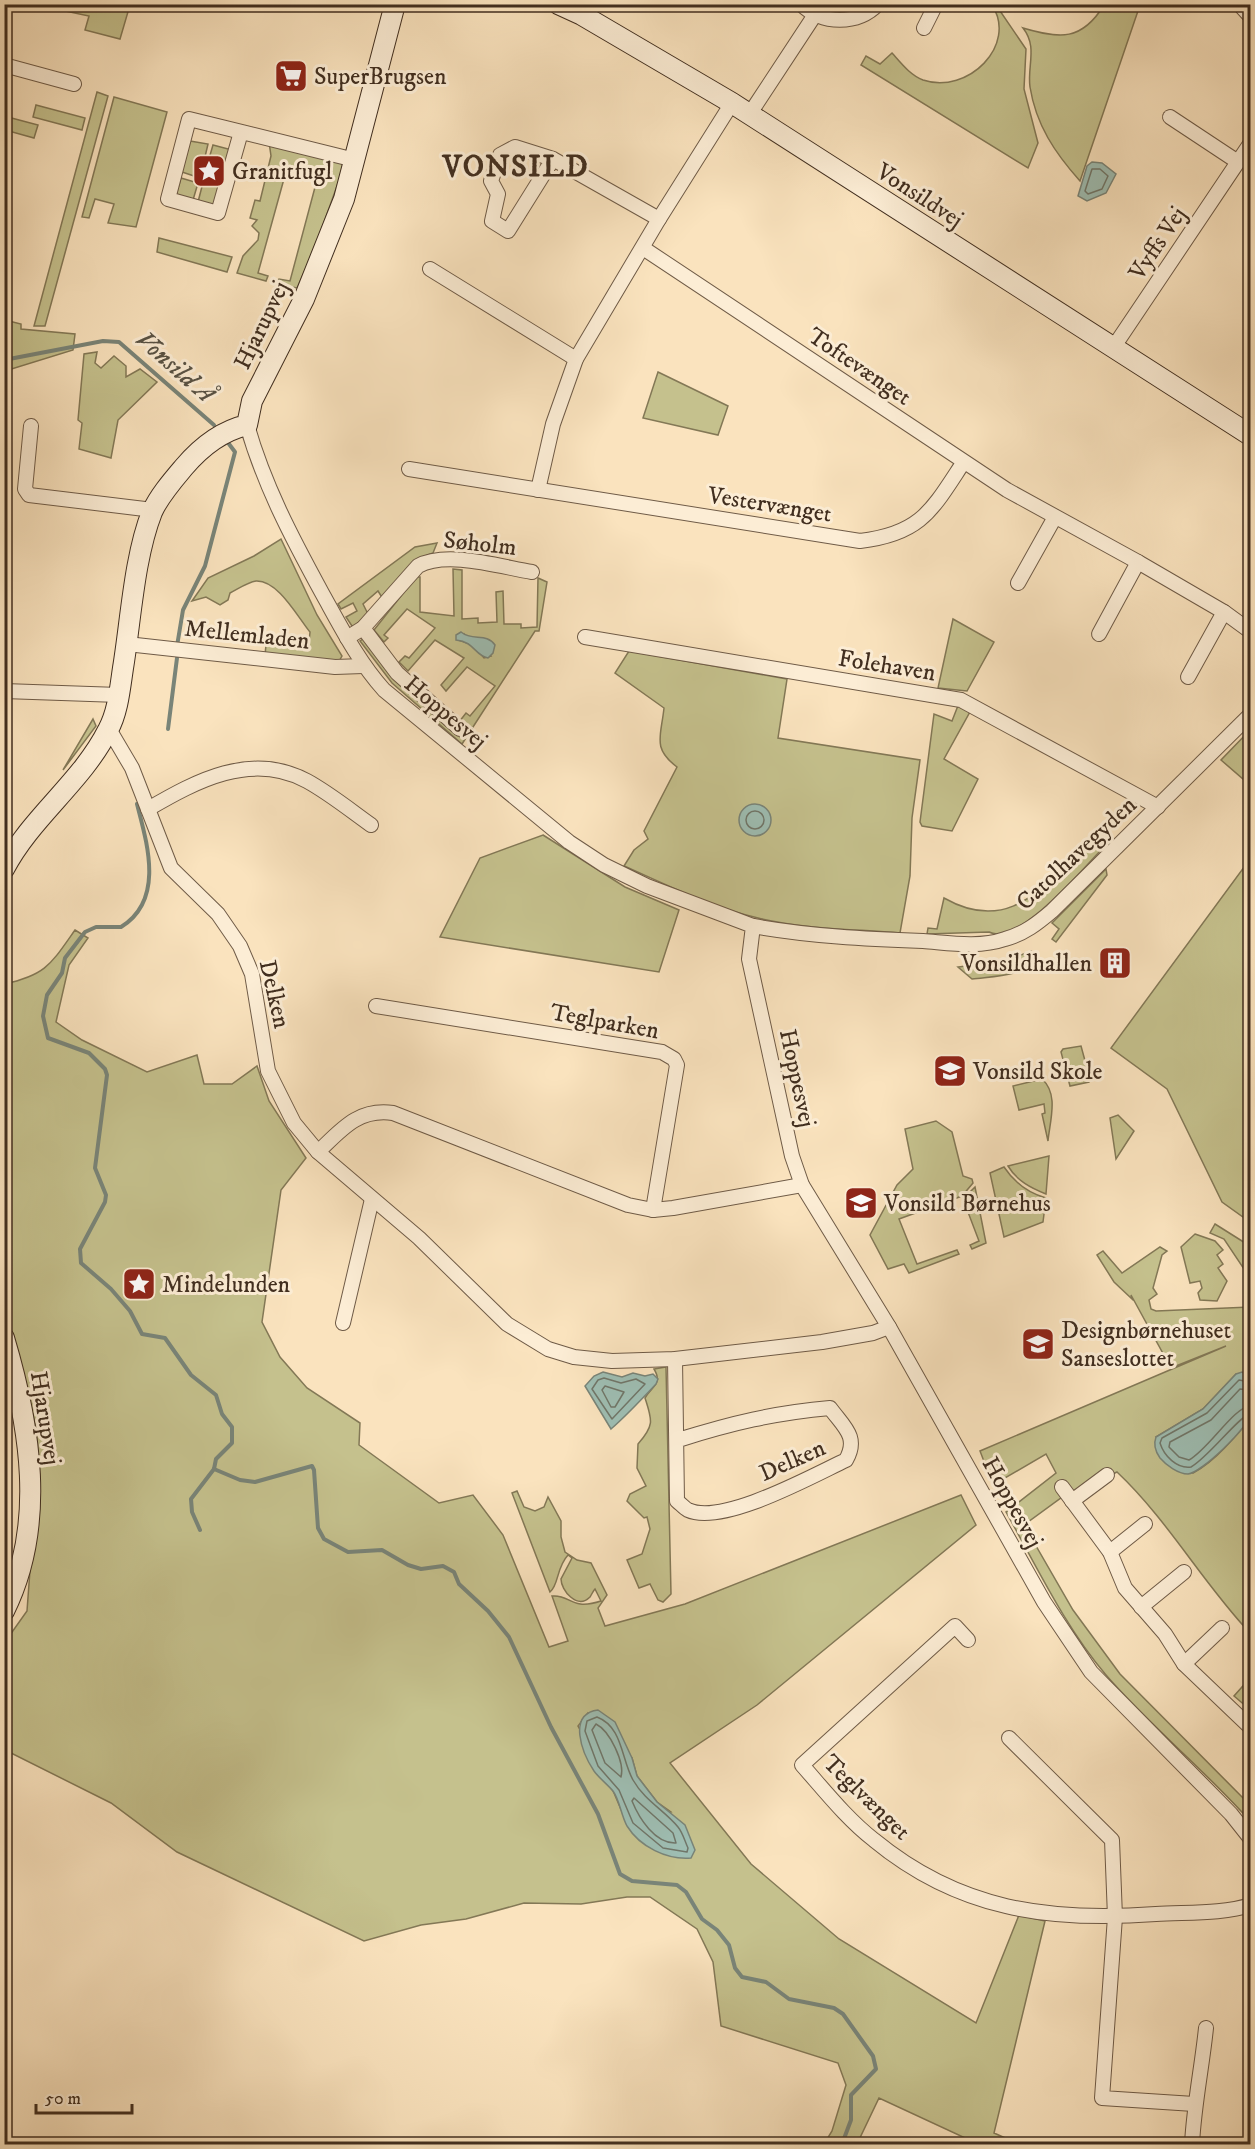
<svg xmlns="http://www.w3.org/2000/svg" width="1255" height="2149" font-family="'IM FELL DW Pica',serif">
	<rect width="100%" height="100%" fill="#fae3be"/>
	<filter id="stains"><feTurbulence type="fractalNoise" baseFrequency=".00333" numOctaves="4"/><feColorMatrix values="0 0 0 0 .2 0 0 0 0 .09 0 0 0 0 .02 0 0 0 .5 -.17"/></filter>
	<radialGradient id="worn" r=".72"><stop offset=".6" stop-color="#630" stop-opacity="0"/><stop offset="1" stop-color="#630" stop-opacity=".3"/></radialGradient>
	<g fill="#c5c18d" stroke="#837856" stroke-width="1.5" fill-rule="evenodd">
		<path d="M37,5L130,4V5L120,39L85,30L89,16Z"/>
		<path d="M992,5H996L1026,49L1024,89L1038,143L1028,168L861,65L866,56L880,64L892,53C901,63 910,75 923,80C968,95 1018,45 992,5Z"/>
		<path d="M1104,5H1140L1080,181C1055,153 1036,125 1030,87C1027,66 1038,47 1023,28C1060,39 1082,41 1104,5Z"/>
		<path d="M97,92L108,96L45,326H34Z"/>
		<path d="M114,97L167,112L136,227L108,223L114,204L95,199L89,218L82,217Z"/>
		<path d="M36,105L85,118L82,130L33,117Z"/>
		<path d="M4,116L38,125L34,138L5,130Z"/>
		<path d="M190,141L208,144L200,178L182,172Z"/>
		<path d="M269,142L346,161L314,250L297,288L277,284L279,279L290,281L318,176L287,168L258,273L268,276L266,281L237,273L243,256L258,240L259,233L252,226L257,220L250,218L255,200L260,201L271,156Z"/>
		<path d="M213,145L232,150L226,167L208,162Z"/>
		<path d="M207,167L224,172L215,205L198,202Z"/>
		<path d="M181,178L198,183L193,200L176,195Z"/>
		<path d="M159,238L232,257L227,272L157,252Z"/>
		<path d="M5,320L21,324V329L75,334L73,350L5,371Z"/>
		<path d="M97,352L95,363L101,368L114,356L126,366V377L140,369L157,382L118,420L111,458L79,449L82,423L78,420L84,354Z"/>
		<path d="M658,372L728,406L718,435L643,418Z"/>
		<path d="M281,539L317,615L342,656L338,663L265,655L266,645L299,647L309,642L310,632C297,616 278,580 256,581C248,582 238,589 230,593L228,600L220,605L206,597L192,601L208,578L254,556Z"/>
		<path d="M437,543L433,553L417,559L383,599L378,591L363,604L368,614L356,626H352L346,617L357,611L353,603L341,609L338,604L415,547Z"/>
		<path d="M453,569L462,570V619L478,618V623L497,622L496,592L503,591L504,624H521V628L537,627L538,578L547,582L539,631H535L462,744L392,683L360,641L363,639L395,678L460,737L466,729L459,722L466,713L470,716L495,686L467,667L446,691L441,685L464,658L435,640L408,671L399,662L405,656L409,658L435,628L407,609L384,635L388,638L384,642L374,630L416,577H420V612L454,616ZM464,634L466,637L478,639L491,656L484,658L473,645L458,640Z"/>
		<path d="M953,619L994,642L967,691L938,688Z"/>
		<path d="M629,651L787,679L778,738L920,760L912,818L910,876L900,933C853,929 804,929 758,918C711,907 667,885 624,866L634,850L648,839L644,831L677,767C652,748 661,737 664,708L615,673Z"/>
		<path d="M959,703L971,710L944,759L978,779L952,831L922,826L920,822L934,714L952,721Z"/>
		<path d="M93,719L96,726L63,770Z"/>
		<path d="M1250,730V785L1221,760Z"/>
		<path d="M543,835L625,887L679,910L659,972L440,937L480,858Z"/>
		<path d="M1095,845L1101,850C1083,869 1017,947 989,932L927,934L928,928L937,929L944,898C1009,935 1042,887 1087,846Z"/>
		<path d="M1250,859V1222L1222,1202L1167,1089L1111,1048Z"/>
		<path d="M1106,869L1107,875L1056,942L1052,939L1059,929L1052,923Z"/>
		<path d="M75,930L88,938L69,965L56,1022L82,1040L147,1072L197,1055L204,1084H232L257,1066L269,1101L306,1158L281,1190L262,1322L280,1357L307,1388L360,1423L359,1445L439,1503L473,1495L503,1535L549,1647L568,1641L552,1596C571,1594 570,1611 601,1601L595,1589C593,1591 592,1594 590,1597C577,1610 561,1590 561,1579L572,1558L568,1555C556,1568 559,1585 550,1592L512,1493L517,1491L524,1507L535,1511L544,1507L548,1497L561,1521V1537L565,1552L577,1560L591,1563L607,1595L598,1608L605,1626L685,1604L961,1495L976,1525L757,1705L670,1763L751,1864L839,1939L976,2023L1019,1915L1045,1921L994,2133L1019,2144H978L879,2098L857,2144H824L832,2131L846,2085L838,2063L721,2026L713,1962L697,1929L650,1897H627L581,1904L524,1903L466,1919L421,1925L364,1941L177,1852L111,1803L5,1750V1642L27,1611L38,1462L36,1427L5,1306L4,984C46,975 51,964 75,930ZM588,1713L632,1758L637,1776L657,1802L671,1812L628,1826L614,1793L578,1726Z"/>
		<path d="M1031,951L1037,958C1023,977 995,976 972,979L958,967L1006,961Z"/>
		<path d="M1081,1046L1090,1079L1089,1082L1070,1086L1061,1052L1063,1049Z"/>
		<path d="M1042,1079C1059,1094 1050,1120 1048,1141L1042,1114L1045,1113L1044,1104L1019,1110L1013,1086Z"/>
		<path d="M1118,1115L1134,1131L1116,1159L1110,1118Z"/>
		<path d="M936,1121L952,1132L963,1176L972,1179L973,1183L962,1196L899,1219L917,1264L957,1250L959,1254L909,1273L904,1264L888,1269L870,1235L897,1185L913,1169L905,1129Z"/>
		<path d="M1049,1156L1046,1194C1031,1188 1017,1181 1008,1166Z"/>
		<path d="M1004,1167C1014,1182 1029,1193 1046,1198L1043,1222L1004,1237L990,1173Z"/>
		<path d="M975,1187L986,1243L972,1249L970,1245L979,1241L963,1199Z"/>
		<path d="M1215,1224L1250,1246V1278L1224,1239L1210,1233Z"/>
		<path d="M1195,1234L1215,1241L1223,1250L1217,1255L1223,1264L1218,1268L1227,1281L1217,1301L1200,1300L1198,1293L1202,1288L1200,1281L1190,1283L1181,1247Z"/>
		<path d="M1160,1247L1167,1251L1162,1255L1153,1288L1157,1294L1149,1300L1151,1309L1156,1311L1250,1307V1378L1236,1374L1203,1409L1156,1437L1193,1473C1216,1461 1235,1437 1250,1417V1633C1202,1582 1168,1520 1117,1472L1061,1498L1024,1525L1073,1610L1120,1674L1250,1805V1821C1205,1770 1151,1727 1106,1675C1065,1627 1037,1567 1006,1512L1056,1473L1046,1454L993,1485L980,1451L1226,1346L1171,1368L1131,1295L1132,1299L1114,1282L1097,1255L1103,1251L1122,1273Z"/>
		<path d="M666,1367L671,1594L663,1602L658,1600L650,1584L639,1588L627,1560L642,1554L650,1529L647,1517L644,1518L627,1501L630,1494L646,1486L637,1468L638,1444C655,1425 652,1420 645,1398C652,1386 663,1384 654,1369Z"/>
		<path d="M1250,1678V1705L1248,1708L1234,1696Z"/>
	</g>
	<g fill="#9ebeb3" stroke="#798478" stroke-width="1.5">
		<path d="M1092,162L1102,163L1116,174L1106,193L1087,201L1078,196L1087,166Z"/>
		<path d="M461,632C473,642 486,632 495,645L493,653L488,658C474,655 475,642 456,640V635Z"/>
		<circle cx="755" cy="820" r="16"/>
		<path d="M603,1372L622,1377L633,1373L645,1376L653,1374L658,1379L656,1384C642,1399 626,1416 611,1429L585,1386L594,1376Z"/>
		<path d="M1242,1372L1250,1378C1251,1390 1253,1404 1250,1415C1248,1428 1201,1473 1188,1474C1178,1474 1166,1465 1160,1458C1155,1451 1153,1445 1156,1437L1203,1409L1236,1374Z"/>
		<path d="M598,1710L615,1722L632,1758L637,1776L657,1802L685,1825L695,1850L691,1858C667,1860 640,1847 627,1826C621,1815 620,1801 613,1791C607,1784 599,1778 594,1771C582,1753 567,1714 598,1710Z"/>
	</g>
	<g fill="none" stroke-linecap="round" stroke-linejoin="round">
		<g stroke="#707669" stroke-width="1.5">
			<path d="M1092,169H1100L1108,176L1102,189L1088,194L1085,191Z"/>
			<circle cx="755" cy="820" r="9"/>
			<path d="M604,1378L621,1383L636,1379L645,1384L612,1419L592,1389L598,1380Z"/>
			<path d="M1250,1382L1239,1380L1207,1413L1162,1438L1160,1443C1164,1456 1177,1469 1191,1467C1208,1458 1240,1415 1250,1414"/>
			<path d="M605,1386L624,1392L615,1407H611L602,1390Z"/>
			<path d="M1250,1390L1240,1389L1211,1420L1170,1442L1169,1447L1179,1457L1189,1460C1208,1450 1234,1407 1250,1406"/>
			<path d="M597,1717C623,1727 621,1759 633,1780C645,1801 664,1810 678,1827C683,1833 685,1842 688,1848L687,1852L663,1848L633,1823L619,1790L598,1766L585,1731L587,1721Z"/>
			<path d="M596,1724C610,1731 625,1763 621,1777L605,1763L592,1730Z"/>
			<path d="M634,1798L673,1833L676,1843C655,1844 639,1818 632,1801Z"/>
		</g>
		<g stroke="#798478" stroke-width="4">
			<path d="M4,360L103,341L119,342L214,425"/>
			<path d="M177,646L183,610L205,566L235,452L229,444"/>
			<path d="M168,729L177,658"/>
			<path d="M137,804C147,843 165,900 121,927H96L85,932L65,958L62,973L47,995L43,1016L48,1038L89,1053L105,1069L107,1075L95,1168L106,1195L105,1202L80,1249L81,1263L111,1289L130,1311L142,1334L165,1338L191,1375L216,1395L222,1414L232,1427V1443L216,1459L214,1469"/>
			<path d="M214,1469L240,1480L255,1482L312,1466L314,1470L318,1528L324,1539L348,1552L382,1550L408,1565L421,1569L443,1566L454,1572L459,1584L488,1611L509,1637L551,1727L598,1814L620,1874L632,1881L677,1885L686,1892L702,1919L717,1930L729,1945L735,1968L742,1977L766,1982L789,1999L834,2008L843,2014L873,2056L876,2069L851,2095V2120L842,2144"/>
			<path d="M200,1530L192,1512L191,1499L214,1469"/>
		</g>
		<defs>
			<g id="street">
				<path d="M801,4C822,25 858,25 878,4"/>
				<path d="M1239,4L1250,16"/>
				<path d="M924,28L934,8L932,4"/>
				<path d="M4,65L74,84"/>
				<path d="M749,115L822,4"/>
				<path d="M1170,117L1238,162"/>
				<path d="M241,132L218,213L168,199L189,119L355,160"/>
				<path d="M553,159L508,231L492,221L498,194L491,181L500,155L515,147L553,159L659,219"/>
				<path d="M643,248L1007,490L1138,562L1224,612L1250,631"/>
				<path d="M430,269L576,359"/>
				<path d="M1113,348L1250,144"/>
				<path d="M247,425C264,485 292,538 322,593C341,627 358,661 384,690L569,842L604,865L647,886L753,926L749,959L792,1156L802,1185L889,1327L1044,1602L1091,1672L1231,1814L1250,1838"/>
				<path d="M31,426L25,489L29,495L153,510"/>
				<path d="M409,469L860,541C921,534 932,510 963,463"/>
				<path d="M538,490L553,424L576,359L659,219L732,103"/>
				<path d="M1018,583L1055,517"/>
				<path d="M363,628L397,673L460,729"/>
				<path d="M1099,634L1138,562"/>
				<path d="M585,637L961,700L1158,807"/>
				<path d="M347,638L363,628L418,566C447,550 501,567 532,572"/>
				<path d="M127,644L335,667L363,666"/>
				<path d="M1188,677L1224,612"/>
				<path d="M4,691L119,695"/>
				<path d="M109,729L132,768L171,868L218,914L240,946L252,974L268,1071L294,1123L318,1152L419,1238L507,1324L548,1349L574,1357L612,1361L675,1359L822,1342L873,1333L889,1327"/>
				<path d="M148,809C196,781 251,751 307,781C329,793 350,810 371,825"/>
				<path d="M753,926C809,936 866,939 923,941C950,943 979,948 1005,939C1024,934 1038,923 1052,911L1250,715"/>
				<path d="M376,1006L662,1052L674,1059L677,1065L653,1210"/>
				<path d="M318,1152C341,1130 358,1108 393,1113L628,1205L653,1210L673,1208L802,1185"/>
				<path d="M343,1323L372,1199"/>
				<path d="M675,1359L677,1501C680,1503 684,1508 688,1510C722,1526 812,1476 846,1460C859,1437 844,1427 830,1408C774,1413 732,1423 678,1440"/>
				<path d="M1062,1487L1110,1552L1125,1588L1165,1634L1184,1664L1250,1727"/>
				<path d="M1072,1501L1107,1475"/>
				<path d="M1110,1552L1145,1524"/>
				<path d="M1141,1607L1184,1572"/>
				<path d="M968,1640L955,1626L802,1765C825,1791 847,1819 874,1840C959,1910 1049,1922 1156,1914C1184,1912 1224,1914 1250,1905"/>
				<path d="M1184,1664L1222,1628"/>
				<path d="M1009,1738L1112,1840L1115,1917L1102,2098L1194,2104"/>
				<path d="M1192,2144C1194,2105 1202,2067 1206,2028"/>
			</g>
			<g id="secondary">
				<path d="M558,4L582,15L732,103L1250,435"/>
				<path d="M4,869C31,817 82,782 108,730C118,712 120,688 123,668C131,619 134,558 152,512C159,496 173,480 184,467C201,447 221,431 247,425L252,401L304,299L344,199L395,4"/>
				<path d="M4,1338C30,1425 47,1525 4,1611"/>
			</g>
		</defs>
		<use href="#street" stroke="#6f5b47" stroke-width="16"/>
		<use href="#secondary" stroke="#412e1f" stroke-width="22"/>
		<use href="#street" stroke="#fcedd5" stroke-width="14"/>
		<use href="#secondary" stroke="#fcedd5" stroke-width="20"/>
	</g>
	<defs>
		<symbol id="supermarket-square" viewBox="-11 -11 22 22"><rect x="-9" y="-9" width="18" height="18" rx="4" fill="#8f2418" stroke="#fcedd5"/><path d="M-6-5.5h2.5l.6 2H6L4.5 2H-2.5L-4.4-4H-6ZM-1.5 3.2a1.3 1.3 0 1 0 .1 0ZM3 3.2a1.3 1.3 0 1 0 .1 0Z" fill="#fff"/></symbol>
		<symbol id="sight-square" viewBox="-11 -11 22 22"><rect x="-9" y="-9" width="18" height="18" rx="4" fill="#8f2418" stroke="#fcedd5"/><path d="M0-6L1.8-2.2L6-1.7L2.9 1.2L3.7 5.4L0 3.3L-3.7 5.4L-2.9 1.2L-6-1.7L-1.8-2.2Z" fill="#fff"/></symbol>
		<symbol id="building-square" viewBox="-11 -11 22 22"><rect x="-9" y="-9" width="18" height="18" rx="4" fill="#8f2418" stroke="#fcedd5"/><path d="M-4-6H4V6H1V3H-1V6H-4ZM-2.5-4.3h1.7v1.8h-1.7ZM.8-4.3h1.7v1.8H.8ZM-2.5-1h1.7V.8h-1.7ZM.8-1h1.7V.8H.8Z" fill="#fff"/></symbol>
		<symbol id="school-square" viewBox="-11 -11 22 22"><rect x="-9" y="-9" width="18" height="18" rx="4" fill="#8f2418" stroke="#fcedd5"/><path d="M0-5L7-2L0 1L-7-2ZM-4 1L0 2.5L4 1V4Q0 6-4 4Z" fill="#fff"/></symbol>
	</defs>
	<g fill-rule="evenodd">
		<use href="#supermarket-square" x="272" y="57" width="38" height="38"/>
		<use href="#sight-square" x="190" y="152" width="38" height="38"/>
		<use href="#building-square" x="1096" y="944" width="38" height="38"/>
		<use href="#school-square" x="931" y="1052" width="38" height="38"/>
		<use href="#school-square" x="842" y="1184" width="38" height="38"/>
		<use href="#sight-square" x="120" y="1265" width="38" height="38"/>
		<use href="#school-square" x="1019" y="1325" width="38" height="38"/>
	</g>
	<g text-anchor="middle" stroke-width="6" stroke-linejoin="round" paint-order="stroke">
		<g font-size="24" fill="#412e1f" stroke="#fcedd5" text-anchor="start">
			<text x="314" y="84">SuperBrugsen</text>
			<text x="232" y="179">Granitfugl</text>
			<text x="1092" y="971" text-anchor="end">Vonsildhallen</text>
			<text x="973" y="1079">Vonsild Skole</text>
			<text x="884" y="1211">Vonsild Børnehus</text>
			<text x="162" y="1292">Mindelunden</text>
			<text x="1061" y="1338">Designbørnehuset<tspan x="1061" dy="28">Sanseslottet</tspan></text>
		</g>
		<g font-size="24" fill="#412e1f" stroke="#fcedd5">
			<text transform="translate(920 195) rotate(33)" y="8">Vonsildvej</text>
			<text transform="translate(1157 243) rotate(-56)" y="8">Vyffs Vej</text>
			<text transform="translate(261 325) rotate(-64)" y="8">Hjarupvej</text>
			<text transform="translate(860 366) rotate(34)" y="8">Toftevænget</text>
			<text transform="translate(770 504) rotate(9)" y="8">Vestervænget</text>
			<text transform="translate(480 543) rotate(6)" y="8">Søholm</text>
			<text transform="translate(247 634) rotate(6)" y="8">Mellemladen</text>
			<text transform="translate(887 665) rotate(9)" y="8">Folehaven</text>
			<text transform="translate(446 712) rotate(40)" y="8">Hoppesvej</text>
			<text transform="translate(1076 853) rotate(-43)" y="8">Catolhavegyden</text>
			<text transform="translate(275 994) rotate(77)" y="8">Delken</text>
			<text transform="translate(605 1021) rotate(10)" y="8">Teglparken</text>
			<text transform="translate(798 1078) rotate(78)" y="8">Hoppesvej</text>
			<text transform="translate(46 1418) rotate(81)" y="8">Hjarupvej</text>
			<text transform="translate(792 1460) rotate(-24)" y="8">Delken</text>
			<text transform="translate(1013 1502) rotate(61)" y="8">Hoppesvej</text>
			<text transform="translate(867 1797) rotate(44)" y="8">Teglvænget</text>
		</g>
		<g font-size="26" font-style="italic" fill="#585244" stroke="#fcedd5">
			<text transform="translate(176 366) rotate(41)" y="9">Vonsild Å</text>
		</g>
		<g font-size="30" font-weight="bold" letter-spacing="1.5" fill="#412e1f" stroke="#fcedd5">
			<text x="516" y="176">VONSILD</text>
		</g>
	</g>
	<rect width="1255" height="2149" fill="none" stroke="#fae3be" stroke-width="24"/>
	<rect x="6" y="6" width="1243" height="2137" fill="none" stroke="#412e1f" stroke-width="3"/>
	<rect x="12" y="12" width="1231" height="2125" fill="none" stroke="#412e1f" stroke-width="1.5"/>
	<path d="M36 2104v9h96v-9" fill="none" stroke="#412e1f" stroke-width="3"/>
	<text x="45" y="2104" font-size="18" fill="#412e1f" stroke="#fcedd5" stroke-width="4.5" paint-order="stroke">50 m</text>
	<rect width="100%" height="100%" filter="url(#stains)"/>
	<rect width="100%" height="100%" fill="url(#worn)"/>
</svg>
